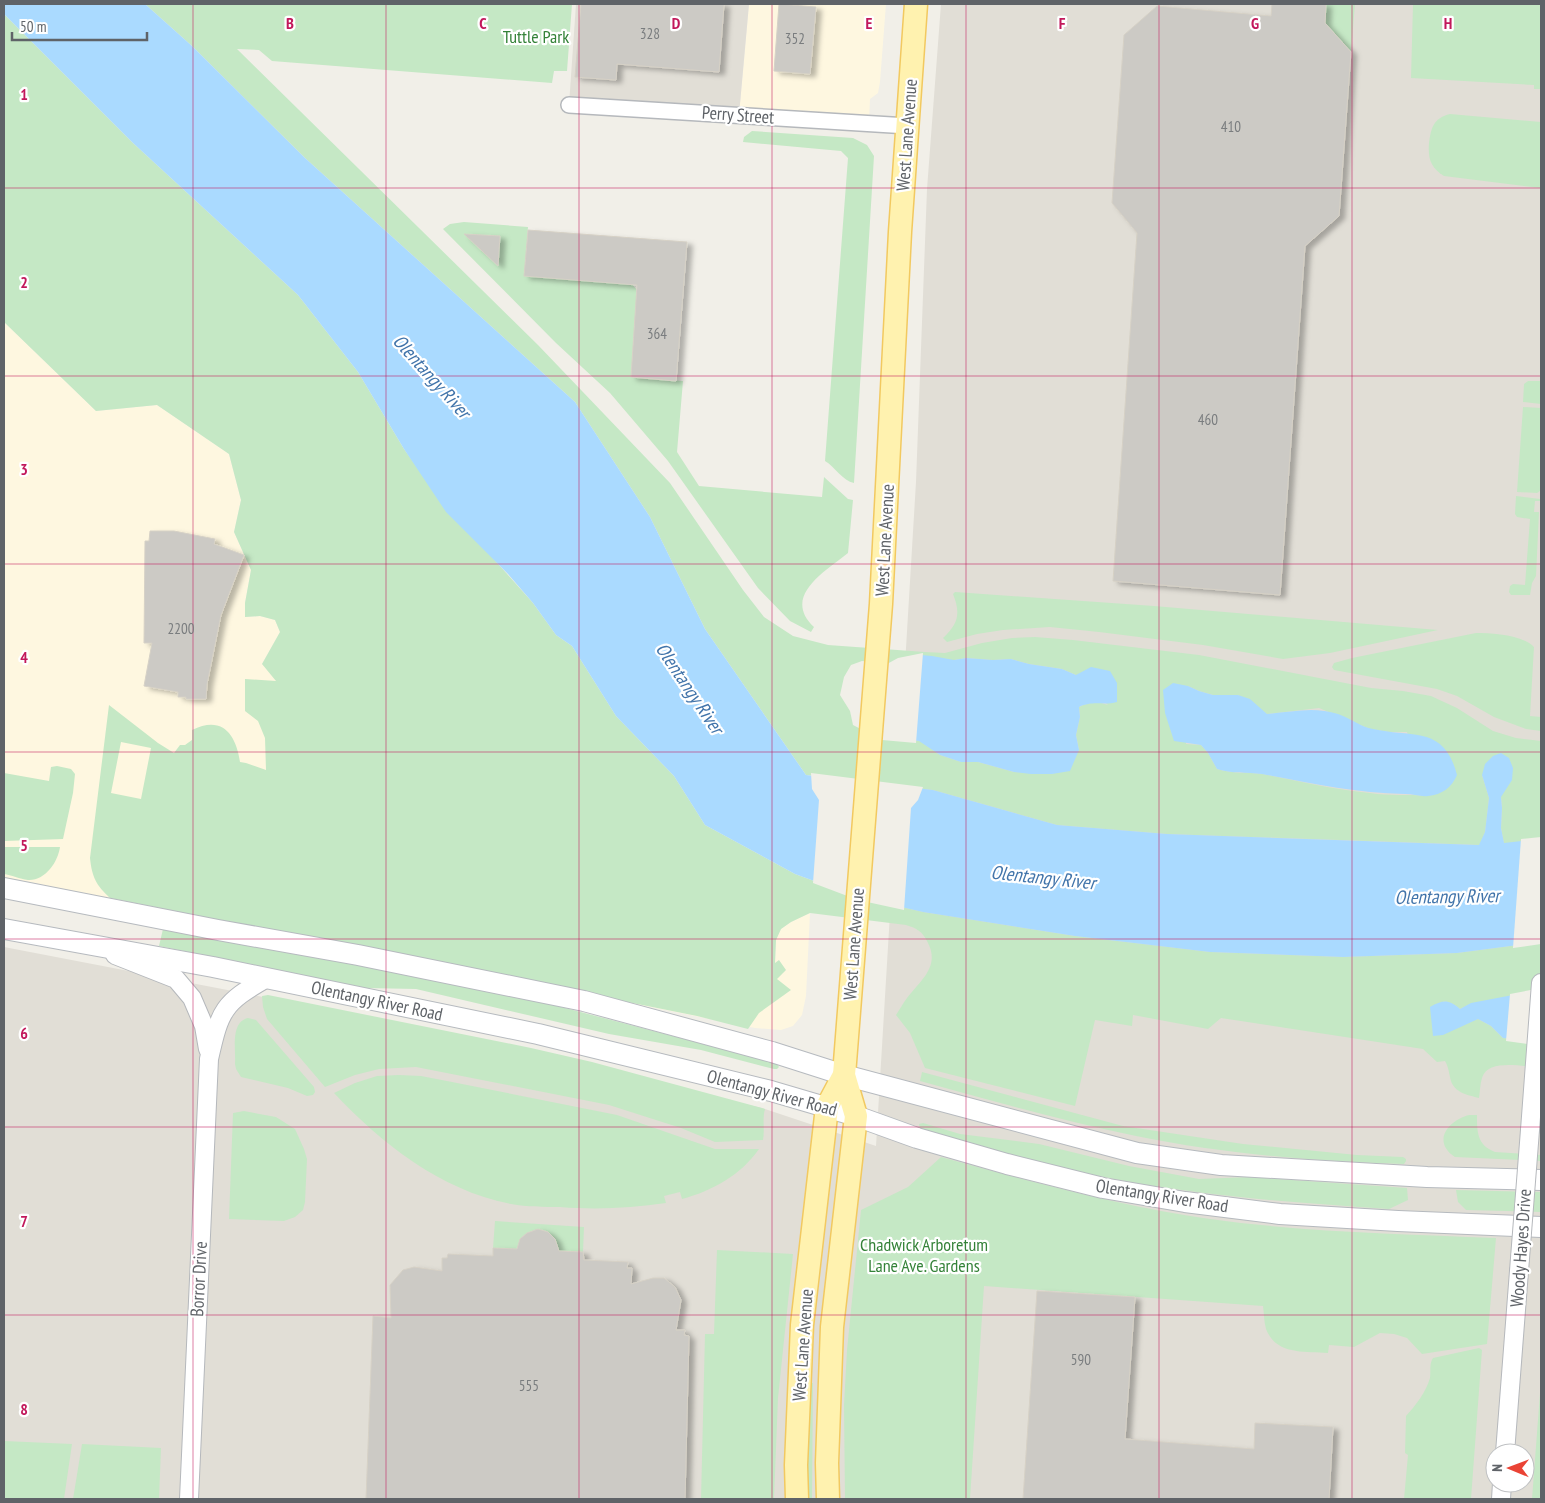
<svg xmlns="http://www.w3.org/2000/svg" width="1545" height="1503" font-family="'PT Sans Narrow',sans-serif">
	<defs>
		<filter id="shadow"><feDropShadow dx="5.5" dy="3" stdDeviation="2.5" flood-color="#0004"/></filter>
	</defs>
	<rect width="100%" height="100%" fill="#f1efe8"/>
	<g fill="#fef7e0">
		<path d="M749,4H886L880,82L878,93L870,99L869,123L739,115Z"/>
		<path d="M4,322L96,411L157,405L229,454L241,500L234,532L251,570L245,603V617L260,616L275,620L280,632L262,664L775,963L776,940L781,929L791,922L810,913L806,996L802,1015L793,1026L781,1030L755,1028L4,877Z"/>
	</g>
	<g fill="#e1ded6" fill-rule="evenodd">
		<path d="M576,4H749L739,115L569,105Z"/>
		<path d="M941,4H1541V1499H4V947L367,1017L762,1108L876,1146L916,482L927,189ZM1495,1453H1525V1483H1495Z"/>
	</g>
	<g fill="#c5e8c5" fill-rule="evenodd">
		<path d="M145,4H572L567,71H554L552,83L272,61L259,50L237,49L538,345L670,483L743,590L764,617L793,636L828,645L925,652L945,653L982,643L1012,638L1035,637L1073,640L1199,655L1371,688L1403,691L1431,696L1457,708L1493,731L1516,738L1541,741V839L1504,844L1501,828L1502,808L1501,797L1482,775L1489,798L1485,832L1480,845L1167,834L1057,825L933,790L806,775L705,629L650,517L575,402L305,158L192,46ZM966,658L993,660L1011,659L1029,664L1062,669L1076,675L1108,705C1097,701 1089,702 1079,707L1080,717L1076,735L1079,750L1052,774L1014,772L978,762H961L940,755L920,741L892,737L954,660ZM1188,686L1199,691L1213,695H1238L1267,714L1319,708L1370,729L1389,732H1407L1428,796C1408,794 1389,796 1370,793C1333,789 1298,781 1263,774C1247,772 1232,774 1217,769L1208,753L1201,745L1186,744Z"/>
		<path d="M1326,4H1355L1351,52L1325,23Z"/>
		<path d="M1413,4H1541V89H1534V85L1411,78Z"/>
		<path d="M4,14L133,143L298,295L358,372L404,449L424,477L482,546L533,603L556,635L572,646L616,716L674,776L705,825L795,874L858,897L923,912L1075,936L1210,952L1343,957L1457,953L1541,942V990C1529,992 1518,995 1506,997C1490,1001 1475,1001 1460,1009C1447,999 1443,1000 1430,1008L1468,1022L1478,1019L1491,1026L1503,1038L1541,1043V1068C1525,1067 1488,1058 1482,1078C1480,1084 1480,1092 1479,1098C1468,1095 1455,1093 1451,1081C1449,1074 1449,1068 1445,1061L1437,1062L1423,1049L1221,1018L1208,1029L1133,1015L1132,1026L1095,1020L1075,1106L925,1068L910,1033L896,1015C900,1009 903,1003 907,998C921,980 941,966 927,941C922,931 916,928 906,925L810,913L791,922L781,929L776,940L775,963L779,960L786,970L777,979L791,990L759,1013L748,1029L697,1016L110,898C96,885 92,877 90,858L109,705L158,743L174,753L180,745H185L192,740V730C222,715 236,734 240,762L246,763L266,770L265,738L258,721L245,711V679L276,681L262,664L280,632L275,620L260,616L245,617V603L251,570L234,532L241,500L229,454L157,405L96,411L4,322ZM121,742L151,748L141,799L111,793Z"/>
		<path d="M1450,114L1541,122V188L1444,176C1430,167 1428,158 1429,143C1431,127 1434,118 1450,114Z"/>
		<path d="M752,131L853,138L867,145L874,156L854,483C843,481 834,466 825,461L848,158L841,151L743,142L744,137Z"/>
		<path d="M464,222L528,227L525,268L632,284L637,290L631,377L683,381L677,452L699,486L822,497L824,477L848,499L853,500L848,553C826,571 781,596 814,627L811,632L790,621L758,588L668,461L610,393L556,343L443,229L450,224Z"/>
		<path d="M1541,371V404L1523,402L1524,384L1528,381H1540Z"/>
		<path d="M1523,407L1541,408L1540,491L1537,493L1517,492Z"/>
		<path d="M1516,496L1540,499V501H1535L1534,512H1539L1536,576L1532,583L1530,595H1511L1509,592L1510,586L1513,584L1525,585L1530,519L1517,517L1515,514Z"/>
		<path d="M955,592L1154,606L1438,630L1330,653L1283,659L1203,645L1099,632L1050,627L1003,630L977,634L947,642L943,638C958,624 961,614 953,594Z"/>
		<path d="M1476,633C1492,633 1523,635 1534,647L1530,716L1541,717V731L1526,729L1494,717L1457,696L1437,689L1334,670L1332,667L1334,663L1352,658Z"/>
		<path d="M57,766L71,769L75,774L73,793L63,839L4,841V773L49,781L51,767Z"/>
		<path d="M60,847C58,862 45,881 28,880C20,879 11,875 4,874V847Z"/>
		<path d="M163,929L454,983L523,997L776,1063L779,1067L777,1069H774L701,1050L609,1034L416,989L366,988L159,946Z"/>
		<path d="M268,995L531,1048L592,1062L762,1108L765,1109C762,1119 765,1130 763,1140L715,1142L681,1128L609,1105L416,1067L379,1069L355,1075L325,1087L267,1019L263,1007L262,996Z"/>
		<path d="M248,1018L256,1020L314,1087L315,1092L313,1095L307,1096L288,1088L241,1077L236,1069L235,1064C236,1050 230,1022 248,1018Z"/>
		<path d="M922,1072L1123,1126L1243,1144L1357,1155L1403,1157L1406,1159V1161L1404,1164C1315,1161 1223,1154 1136,1136C1064,1121 992,1101 920,1081Z"/>
		<path d="M399,1075L421,1076L452,1082L617,1115L715,1149H759C741,1175 712,1191 682,1199L680,1192L664,1196L666,1203C631,1208 596,1210 560,1207C544,1207 527,1207 511,1204C440,1190 382,1144 334,1093L355,1083L377,1076Z"/>
		<path d="M244,1111L276,1117L295,1129L304,1149L307,1159L305,1202L303,1210L295,1217L284,1221L229,1219L233,1113Z"/>
		<path d="M1469,1115H1477C1477,1132 1477,1145 1495,1152L1541,1155V1161L1455,1157C1432,1142 1447,1121 1469,1115Z"/>
		<path d="M923,1123L960,1134L1039,1144L1129,1166L1199,1179L1250,1177L1407,1188L1408,1200L1389,1209C1301,1203 1213,1197 1125,1181C1056,1169 988,1148 920,1129L919,1124Z"/>
		<path d="M941,1157C1030,1181 1119,1206 1210,1219C1304,1232 1401,1234 1496,1238L1487,1344L1422,1354L1407,1338L1394,1334L1380,1333L1354,1347L1329,1345L1328,1353C1304,1351 1276,1355 1266,1329C1264,1322 1264,1313 1263,1306L984,1286L970,1499H845L844,1405L847,1350L861,1210L908,1187Z"/>
		<path d="M1456,1190L1541,1192V1212L1466,1210L1458,1202Z"/>
		<path d="M495,1221L584,1227L583,1252L559,1251C558,1248 557,1243 555,1240C548,1227 531,1227 521,1238C519,1241 518,1245 517,1249L493,1248Z"/>
		<path d="M717,1250L793,1254L778,1398L774,1499H701L705,1334H714Z"/>
		<path d="M1479,1348L1482,1350L1471,1499H1404L1408,1455L1405,1453L1406,1416C1416,1405 1426,1392 1430,1378C1431,1371 1429,1364 1433,1358Z"/>
		<path d="M1541,1374V1499H1532L1541,1380Z"/>
		<path d="M810,1383H813L812,1499H804Z"/>
		<path d="M4,1441L72,1444L64,1499H4Z"/>
		<path d="M82,1444L161,1448L159,1499H73Z"/>
	</g>
	<g fill="#aadaff">
		<path d="M4,4H145L192,46L305,158L575,402L650,517L705,629L806,775L933,790L1057,825L1167,834L1479,845L1485,832L1489,798L1482,775L1485,764L1493,756L1501,753L1509,758L1513,768L1512,780L1501,797L1502,808L1501,828L1504,843L1541,839V942L1457,953L1343,957L1210,952L1075,936L923,912L858,897L795,874L705,825L674,776L616,716L572,646L556,635L533,603L508,574L446,512L404,449L358,372L298,295L133,143L4,14Z"/>
		<path d="M921,655L932,656L954,660L966,658L993,660L1011,659L1029,664L1062,669L1076,675L1091,667L1110,671L1117,683V702C1103,706 1094,700 1079,707L1080,717L1076,735L1079,750L1070,771L1052,774H1031L1014,772L978,762H961L940,755L919,741L892,737L888,667Z"/>
		<path d="M1173,683L1188,686L1199,691L1213,695H1238L1250,699L1267,714C1291,712 1314,706 1338,714C1350,718 1361,727 1373,729C1413,738 1444,725 1457,775C1452,787 1442,795 1428,796C1421,797 1413,794 1405,794C1354,793 1312,783 1262,774C1246,772 1232,774 1217,769L1208,753L1201,745L1174,741L1165,713L1163,690Z"/>
		<path d="M1529,992L1524,1040L1503,1038L1491,1026L1478,1019L1443,1035L1433,1036L1430,1007C1443,1000 1448,999 1460,1009L1471,1003Z"/>
	</g>
	<g fill="#f1efe8">
		<path d="M923,653L916,743L882,740L853,725L850,711L840,695L844,677L851,665L862,661L887,664L898,658Z"/>
		<path d="M811,773L923,787L918,800L911,808L904,910L858,900L813,883L819,800L812,789Z"/>
		<path d="M1541,837V944L1513,948L1521,839Z"/>
		<path d="M1541,988V1046L1506,1041L1510,994Z"/>
	</g>
	<g fill="#cccac5" stroke="#d6d1c6" filter="url(#shadow)">
		<path d="M581,4H724L719,72L617,64L616,80L575,77Z"/>
		<path d="M779,4L816,7L810,74L774,71Z"/>
		<path d="M1272,4H1326L1325,23L1351,52L1339,216L1305,246L1280,595L1113,581L1137,233L1112,203L1124,35L1157,6L1271,16Z"/>
		<path d="M528,230L687,242L676,381L631,377L637,285L524,276Z"/>
		<path d="M464,234L500,236L498,266Z"/>
		<path d="M150,531H174L215,539L214,544L244,555L221,615L207,684L206,699H186V697H178V692L144,686L152,643H144L145,541H149Z"/>
		<path d="M538,1229L548,1232L555,1239L559,1251L583,1252L584,1260L628,1262L627,1268H632L631,1284L653,1278H664L675,1287L681,1300L676,1330H685L684,1335L689,1336L685,1499H366L373,1316L391,1318L390,1285L403,1270L414,1267L442,1271V1258H447L448,1254L493,1256V1248L517,1249L520,1239L527,1233Z"/>
		<path d="M1037,1291L1135,1297L1125,1439L1254,1449L1255,1423L1333,1427L1329,1499H1023Z"/>
	</g>
	<g fill="none" stroke-linecap="round" stroke-linejoin="round">
		<defs>
			<path id="minor" d="M569,105L908,126"/>
			<g id="tertiary">
				<path d="M115,955L176,979L192,998L204,1026L208,1049"/>
				<path d="M1530,1130L1541,983"/>
				<path d="M1505,1453L1519,1271"/>
				<path d="M189,1499L209,1059C220,1010 223,1003 267,978"/>
				<path d="M1501,1499L1502,1483"/>
			</g>
			<g id="secondary">
				<path d="M4,888L218,930L358,955L584,1001L772,1052L844,1075L1137,1153L1221,1165L1427,1177L1541,1180"/>
				<path d="M4,929L213,967L538,1034L771,1091L856,1116L917,1138L1007,1164L1103,1188L1185,1202L1280,1214L1398,1221L1541,1227"/>
			</g>
			<g id="primary">
				<path d="M797,1499L796,1465L802,1325L827,1107L844,1075"/>
				<path d="M828,1499L827,1463L832,1327L856,1116L844,1075L881,604L900,232L916,4"/>
			</g>
		</defs>
		<use href="#minor" stroke="#b5b8bc" stroke-width="18"/>
		<use href="#tertiary" stroke="#b5b8bc" stroke-width="20"/>
		<use href="#secondary" stroke="#b6babf" stroke-width="22"/>
		<use href="#primary" stroke="#f2c960" stroke-width="25"/>
		<use href="#minor" stroke="#fff" stroke-width="15"/>
		<use href="#tertiary" stroke="#fff" stroke-width="18"/>
		<use href="#secondary" stroke="#fff" stroke-width="20"/>
		<use href="#primary" stroke="#fff2af" stroke-width="22"/>
		<defs>
			<path id="tertiary-bridge" d="M1519,1271L1530,1130"/>
		</defs>
		<use href="#tertiary-bridge" stroke="#b5b8bc" stroke-width="20" stroke-linecap="butt"/>
		<use href="#tertiary-bridge" stroke="#fff" stroke-width="18"/>
	</g>
	<path fill="none" stroke="#c2185b" stroke-width="1" stroke-opacity="0.55" d="M193,4V1499M386,4V1499M579,4V1499M772,4V1499M966,4V1499M1159,4V1499M1352,4V1499M4,188H1541M4,376H1541M4,564H1541M4,752H1541M4,939H1541M4,1127H1541M4,1315H1541"/>
	<g text-anchor="middle" stroke-width="4.5" stroke-linejoin="round" paint-order="stroke">
		<g font-size="15" fill="#7a7d7f">
			<text x="650" y="39">328</text>
			<text x="795" y="44">352</text>
			<text x="1231" y="132">410</text>
			<text x="657" y="339">364</text>
			<text x="1208" y="425">460</text>
			<text x="181" y="634">2200</text>
			<text x="1081" y="1365">590</text>
			<text x="529" y="1391">555</text>
		</g>
		<g font-size="18" fill="#348238" stroke="#fff">
			<text x="536" y="43">Tuttle Park</text>
			<text x="924" y="1251">Chadwick Arboretum<tspan x="924" dy="21">Lane Ave. Gardens</tspan></text>
		</g>
		<g font-size="18" fill="#5f6368" stroke="#fff">
			<text transform="translate(738 115) rotate(4)" y="6">Perry Street</text>
			<text transform="translate(907 135) rotate(-86)" y="6">West Lane Avenue</text>
			<text transform="translate(885 540) rotate(-87)" y="6">West Lane Avenue</text>
			<text transform="translate(854 944) rotate(-86)" y="6">West Lane Avenue</text>
			<text transform="translate(377 1001) rotate(12)" y="6">Olentangy River Road</text>
			<text transform="translate(772 1093) rotate(15)" y="6">Olentangy River Road</text>
			<text transform="translate(1162 1196) rotate(9)" y="6">Olentangy River Road</text>
			<text transform="translate(1521 1248) rotate(-86)" y="6">Woody Hayes Drive</text>
			<text transform="translate(199 1279) rotate(-87)" y="6">Borror Drive</text>
			<text transform="translate(803 1345) rotate(-86)" y="6">West Lane Avenue</text>
		</g>
		<g font-size="19" font-style="italic" fill="#4174aa" stroke="#fff">
			<text transform="translate(432 376) rotate(48)" y="7">Olentangy River</text>
			<text transform="translate(690 688) rotate(56)" y="7">Olentangy River</text>
			<text transform="translate(1043 877) rotate(6)" y="7">Olentangy River</text>
			<text transform="translate(1447 896) rotate(-1)" y="7">Olentangy River</text>
		</g>
	</g>
	<g font-size="16" text-anchor="middle" font-weight="bold" fill="#c2185b" stroke="#fff" stroke-width="4.5" stroke-linejoin="round" paint-order="stroke">
		<text x="290" y="29">B</text>
		<text x="483" y="29">C</text>
		<text x="676" y="29">D</text>
		<text x="869" y="29">E</text>
		<text x="1062" y="29">F</text>
		<text x="1255" y="29">G</text>
		<text x="1448" y="29">H</text>
		<text x="24" y="100">1</text>
		<text x="24" y="288">2</text>
		<text x="24" y="475">3</text>
		<text x="24" y="663">4</text>
		<text x="24" y="851">5</text>
		<text x="24" y="1039">6</text>
		<text x="24" y="1227">7</text>
		<text x="24" y="1415">8</text>
	</g>
	<rect width="1545" height="1503" fill="none" stroke="#5f6368" stroke-width="10"/>
	<g transform="translate(1510 1468) rotate(271)"><circle r="24" fill="#ffffff" stroke="#bfc1c3"/>
	<path d="M0-4L9 19L0 12L-9 19Z" fill="#ea4335"/>
	<text y="-8" font-size="14" font-weight="bold" text-anchor="middle" fill="#5f6368">N</text>
	</g>
	<path d="M12 32v8h135v-8" fill="none" stroke="#5f6368" stroke-width="2.5"/>
	<text x="20" y="32" font-size="15" fill="#5f6368" stroke="#ffffff" stroke-width="4" paint-order="stroke">50 m</text>
</svg>
